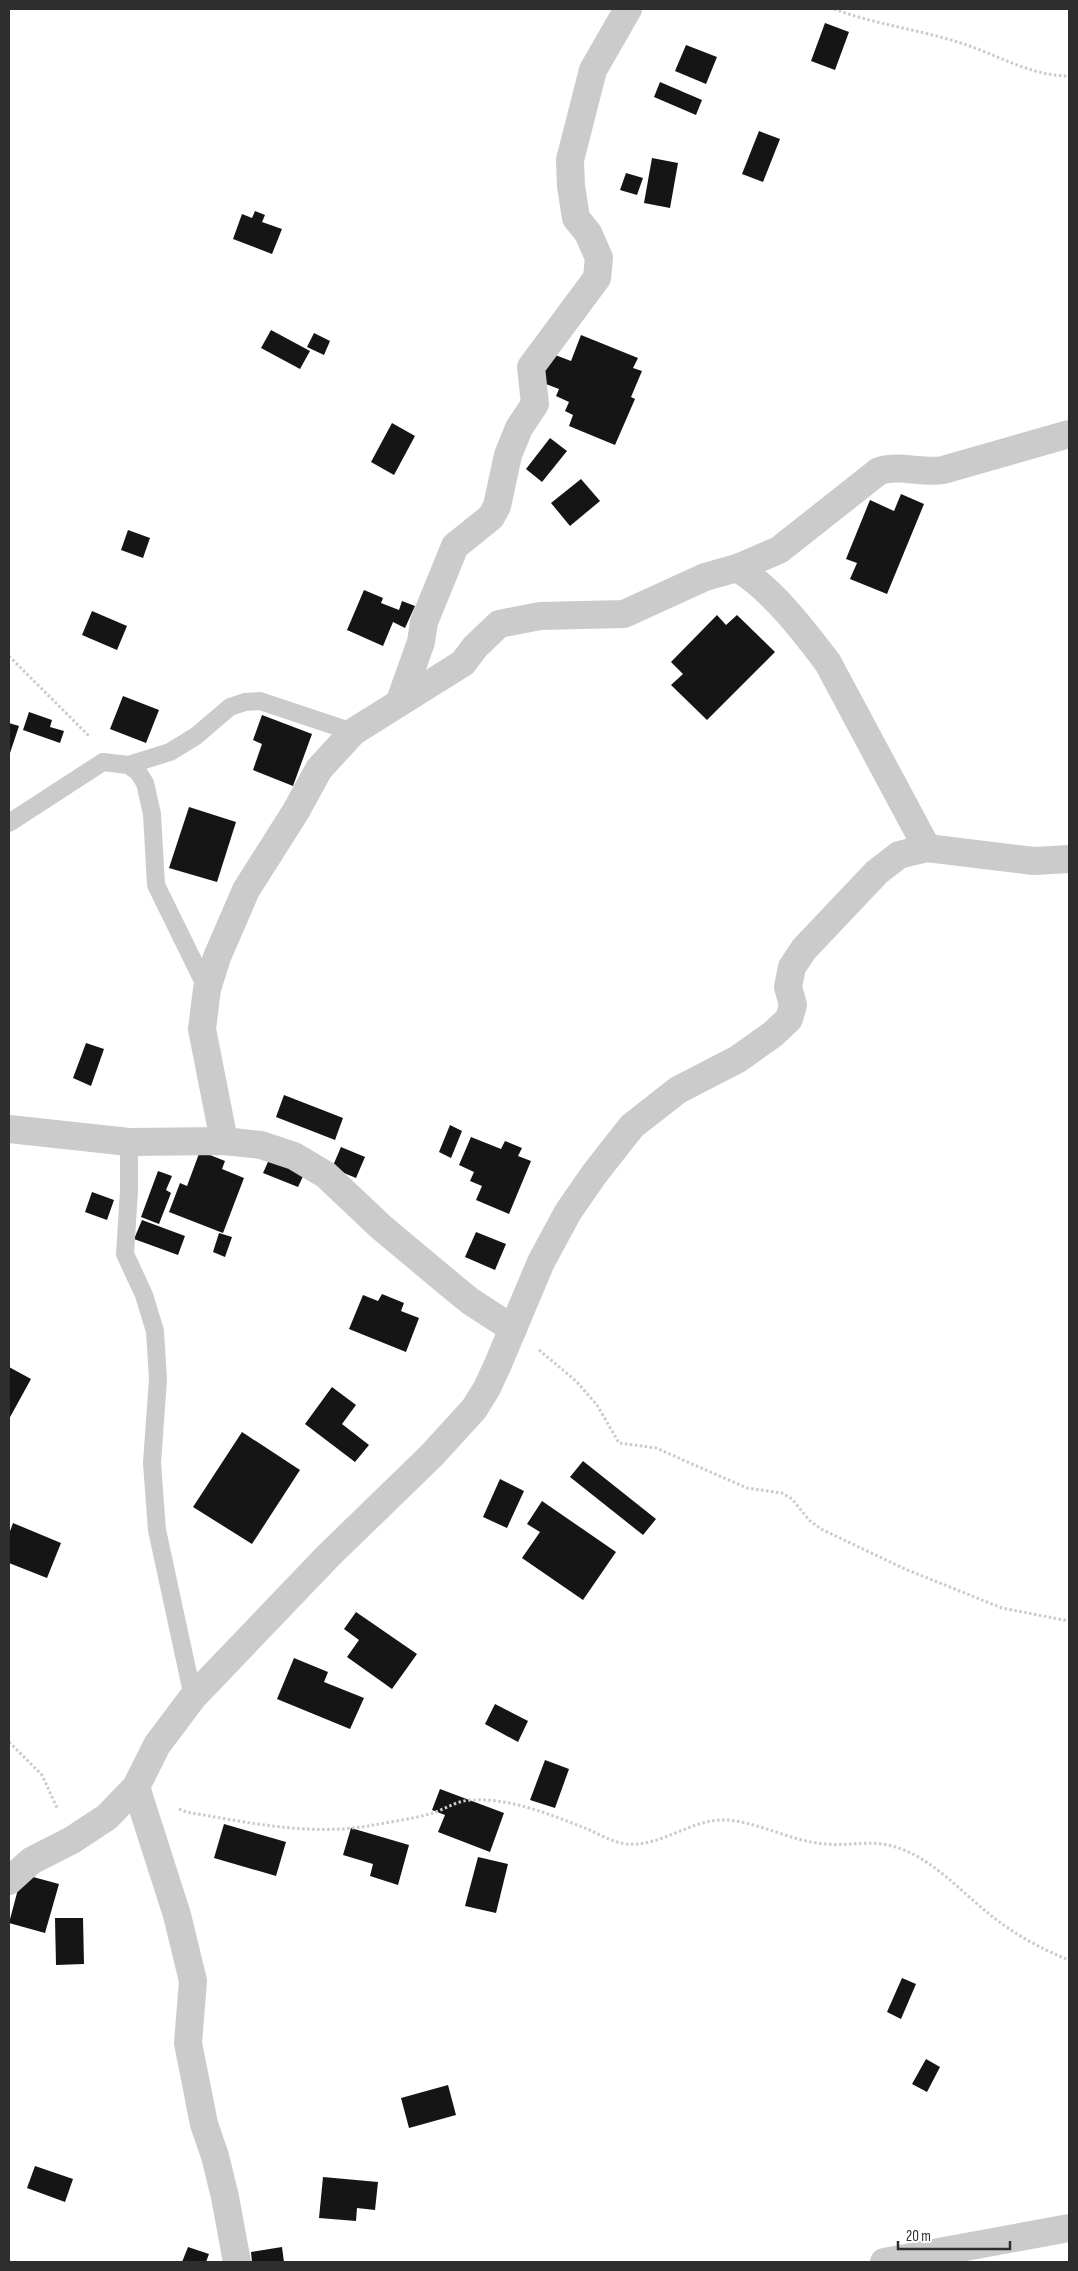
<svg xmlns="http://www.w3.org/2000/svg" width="1078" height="2271" font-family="'Sofia Sans Condensed',sans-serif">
	<rect width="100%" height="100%" fill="#fff"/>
	<g fill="#151515">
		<path d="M825,23L849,32L835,70L811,61Z"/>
		<path d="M686,45L717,57L706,84L675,71Z"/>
		<path d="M660,82L702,100L696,115L654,97Z"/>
		<path d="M759,131L780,139L763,182L742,174Z"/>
		<path d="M652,158L678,163L670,208L644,203Z"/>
		<path d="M626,173L643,178L637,195L620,190Z"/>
		<path d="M255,211L265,215L262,222L282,229L272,254L233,239L242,214L252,218Z"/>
		<path d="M271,330L310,351L300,369L261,348Z"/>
		<path d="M314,333L330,341L324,355L307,347Z"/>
		<path d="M581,335L638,358L633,368L642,371L631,397L635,399L615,445L569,426L573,415L565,411L569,402L556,396L559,389L538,381L550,353L571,361Z"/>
		<path d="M392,423L415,436L394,475L371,462Z"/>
		<path d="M550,438L567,451L542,482L526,469Z"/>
		<path d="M581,479L600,501L570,526L551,503Z"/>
		<path d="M901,494L924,504L887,594L850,579L857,563L846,559L870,500L894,511Z"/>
		<path d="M128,530L150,538L143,558L121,550Z"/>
		<path d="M364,590L383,598L381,603L399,610L402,601L415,606L405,628L393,622L383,646L347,630Z"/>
		<path d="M92,611L127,626L117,650L82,635Z"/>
		<path d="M717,615L726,625L737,615L775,652L707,720L671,685L683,674L671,662Z"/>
		<path d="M123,696L159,710L146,743L110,729Z"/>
		<path d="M29,712L52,720L50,727L64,731L60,743L23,730Z"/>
		<path d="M262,715L312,734L293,786L253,770L262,744L253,740Z"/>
		<path d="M9,723L19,726L9,756Z"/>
		<path d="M189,807L236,822L217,882L169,868Z"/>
		<path d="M86,1043L104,1049L91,1086L73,1078Z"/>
		<path d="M284,1095L343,1118L335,1140L276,1117Z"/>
		<path d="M450,1125L462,1131L451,1158L439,1152Z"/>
		<path d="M471,1137L501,1149L505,1141L522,1148L518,1156L531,1161L509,1214L476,1200L482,1186L470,1181L474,1172L459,1165Z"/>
		<path d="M341,1147L365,1157L356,1178L332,1168Z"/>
		<path d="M200,1151L225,1161L222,1169L244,1178L223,1233L169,1212L180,1183L187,1186Z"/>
		<path d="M272,1153L307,1168L298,1187L263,1173Z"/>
		<path d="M158,1171L172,1176L166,1190L171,1193L159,1224L141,1217Z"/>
		<path d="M92,1192L114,1200L107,1220L85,1212Z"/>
		<path d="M142,1220L185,1236L178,1255L134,1239Z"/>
		<path d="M476,1232L506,1244L495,1270L465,1257Z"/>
		<path d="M219,1233L232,1237L225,1257L213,1252Z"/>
		<path d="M382,1294L404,1303L401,1311L419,1318L406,1352L349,1329L363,1295L378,1301Z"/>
		<path d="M9,1367L31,1379L9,1419Z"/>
		<path d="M332,1387L356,1405L342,1424L369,1445L355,1462L305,1424Z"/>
		<path d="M242,1432L300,1470L252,1544L193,1507Z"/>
		<path d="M583,1461L656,1519L643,1535L570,1477Z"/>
		<path d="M500,1479L524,1491L507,1528L483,1517Z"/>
		<path d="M542,1501L616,1552L583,1600L522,1558L540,1532L527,1524Z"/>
		<path d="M13,1523L61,1543L47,1578L9,1563V1534Z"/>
		<path d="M356,1612L417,1654L392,1689L347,1657L359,1640L344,1629Z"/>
		<path d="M294,1658L328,1672L324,1682L364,1698L350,1729L277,1699Z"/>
		<path d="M495,1704L528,1721L518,1742L485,1724Z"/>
		<path d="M545,1760L569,1769L555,1808L530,1800Z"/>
		<path d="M440,1789L504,1813L490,1852L438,1832L445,1815L432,1810Z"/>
		<path d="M224,1824L286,1842L276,1876L214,1858Z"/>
		<path d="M351,1828L409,1845L398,1885L370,1876L373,1864L343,1855Z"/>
		<path d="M478,1857L508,1864L496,1913L465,1906Z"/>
		<path d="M22,1874L59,1884L45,1933L9,1923Z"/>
		<path d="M55,1918H83L84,1964L56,1965Z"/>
		<path d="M902,1978L916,1984L901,2019L887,2012Z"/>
		<path d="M926,2059L940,2067L927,2092L912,2084Z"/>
		<path d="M448,2085L456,2115L409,2128L401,2098Z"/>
		<path d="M35,2166L73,2179L65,2202L27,2188Z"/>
		<path d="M323,2177L378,2182L375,2210L357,2208L356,2221L319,2218Z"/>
		<path d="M188,2247L209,2254L206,2262H182Z"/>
		<path d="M282,2247L284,2262H252L251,2252Z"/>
	</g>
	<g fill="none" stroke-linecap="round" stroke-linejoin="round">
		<g stroke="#cbcbcb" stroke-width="3" stroke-dasharray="2.5 2.5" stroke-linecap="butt">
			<path d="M834,9C877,25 923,30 967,45C1001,57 1033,76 1069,76"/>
			<path d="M9,656L90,737"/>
			<path d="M539,1350L576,1381L597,1405L619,1443L656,1448L747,1488L782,1493L792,1499L809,1520L821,1529L905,1569L1002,1608L1069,1621"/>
			<path d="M9,1742L42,1775L58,1810"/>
			<path d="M179,1809L186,1812C246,1822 307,1836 368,1826C389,1822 413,1819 433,1813C447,1808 458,1800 473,1800C511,1798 552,1815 587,1829C599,1834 612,1842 626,1844C660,1847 689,1821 721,1820C753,1819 791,1842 826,1844C849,1846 870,1840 892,1846C930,1856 958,1889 988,1913C1012,1933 1041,1949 1069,1960"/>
		</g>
		<g stroke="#cbcbcb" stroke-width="18">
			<path d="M128,765L170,752L196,736L230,707L245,702L260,701L353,732"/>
			<path d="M9,823L103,762L128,765L138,772L145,783L152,814L156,885L207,989"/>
			<path d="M129,1142V1191L125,1254L144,1295L155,1331L158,1379L152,1463L157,1530L193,1697"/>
		</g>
		<g stroke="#cbcbcb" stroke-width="28">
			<path d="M737,568L779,550L879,471C901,464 921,474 943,470L1069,434"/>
			<path d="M400,701L421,642L424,622L455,546L491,517L497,506L508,455L519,428L535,404L531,367L597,278L599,258L588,233L576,218L571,186L570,160L593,70L628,9"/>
			<path d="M9,1129L129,1142L224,1141L261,1145L294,1156L326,1175L381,1227L448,1283L470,1301L513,1329"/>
			<path d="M224,1141L202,1029L207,989L217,957L246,890L296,811L319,769L353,732L463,663L475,647L499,624L540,616L624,614L705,577L737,568C771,588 804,631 828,663L927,848"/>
			<path d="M136,1787L177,1915L193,1981L188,2043L204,2124L215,2156L225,2197L237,2262"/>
			<path d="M9,1881L31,1861L72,1840L107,1817L136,1787L157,1745L193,1697L328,1556L431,1456L474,1409L487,1388L498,1364L541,1262L568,1212L595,1173L632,1126L678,1090L738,1059L773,1034L789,1019L793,1005L788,987L792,967L804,949L877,872L899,855L927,848L1034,861L1069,859"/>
			<path d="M884,2262L1069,2228"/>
		</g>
	</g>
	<rect width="1078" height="2271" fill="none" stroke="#2e2e2e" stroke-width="20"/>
	<path d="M898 2241v8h112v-8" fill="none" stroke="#2e2e2e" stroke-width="2.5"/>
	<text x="906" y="2241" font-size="15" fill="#2e2e2e" stroke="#ffffff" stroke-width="4" paint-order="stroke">20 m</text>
</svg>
